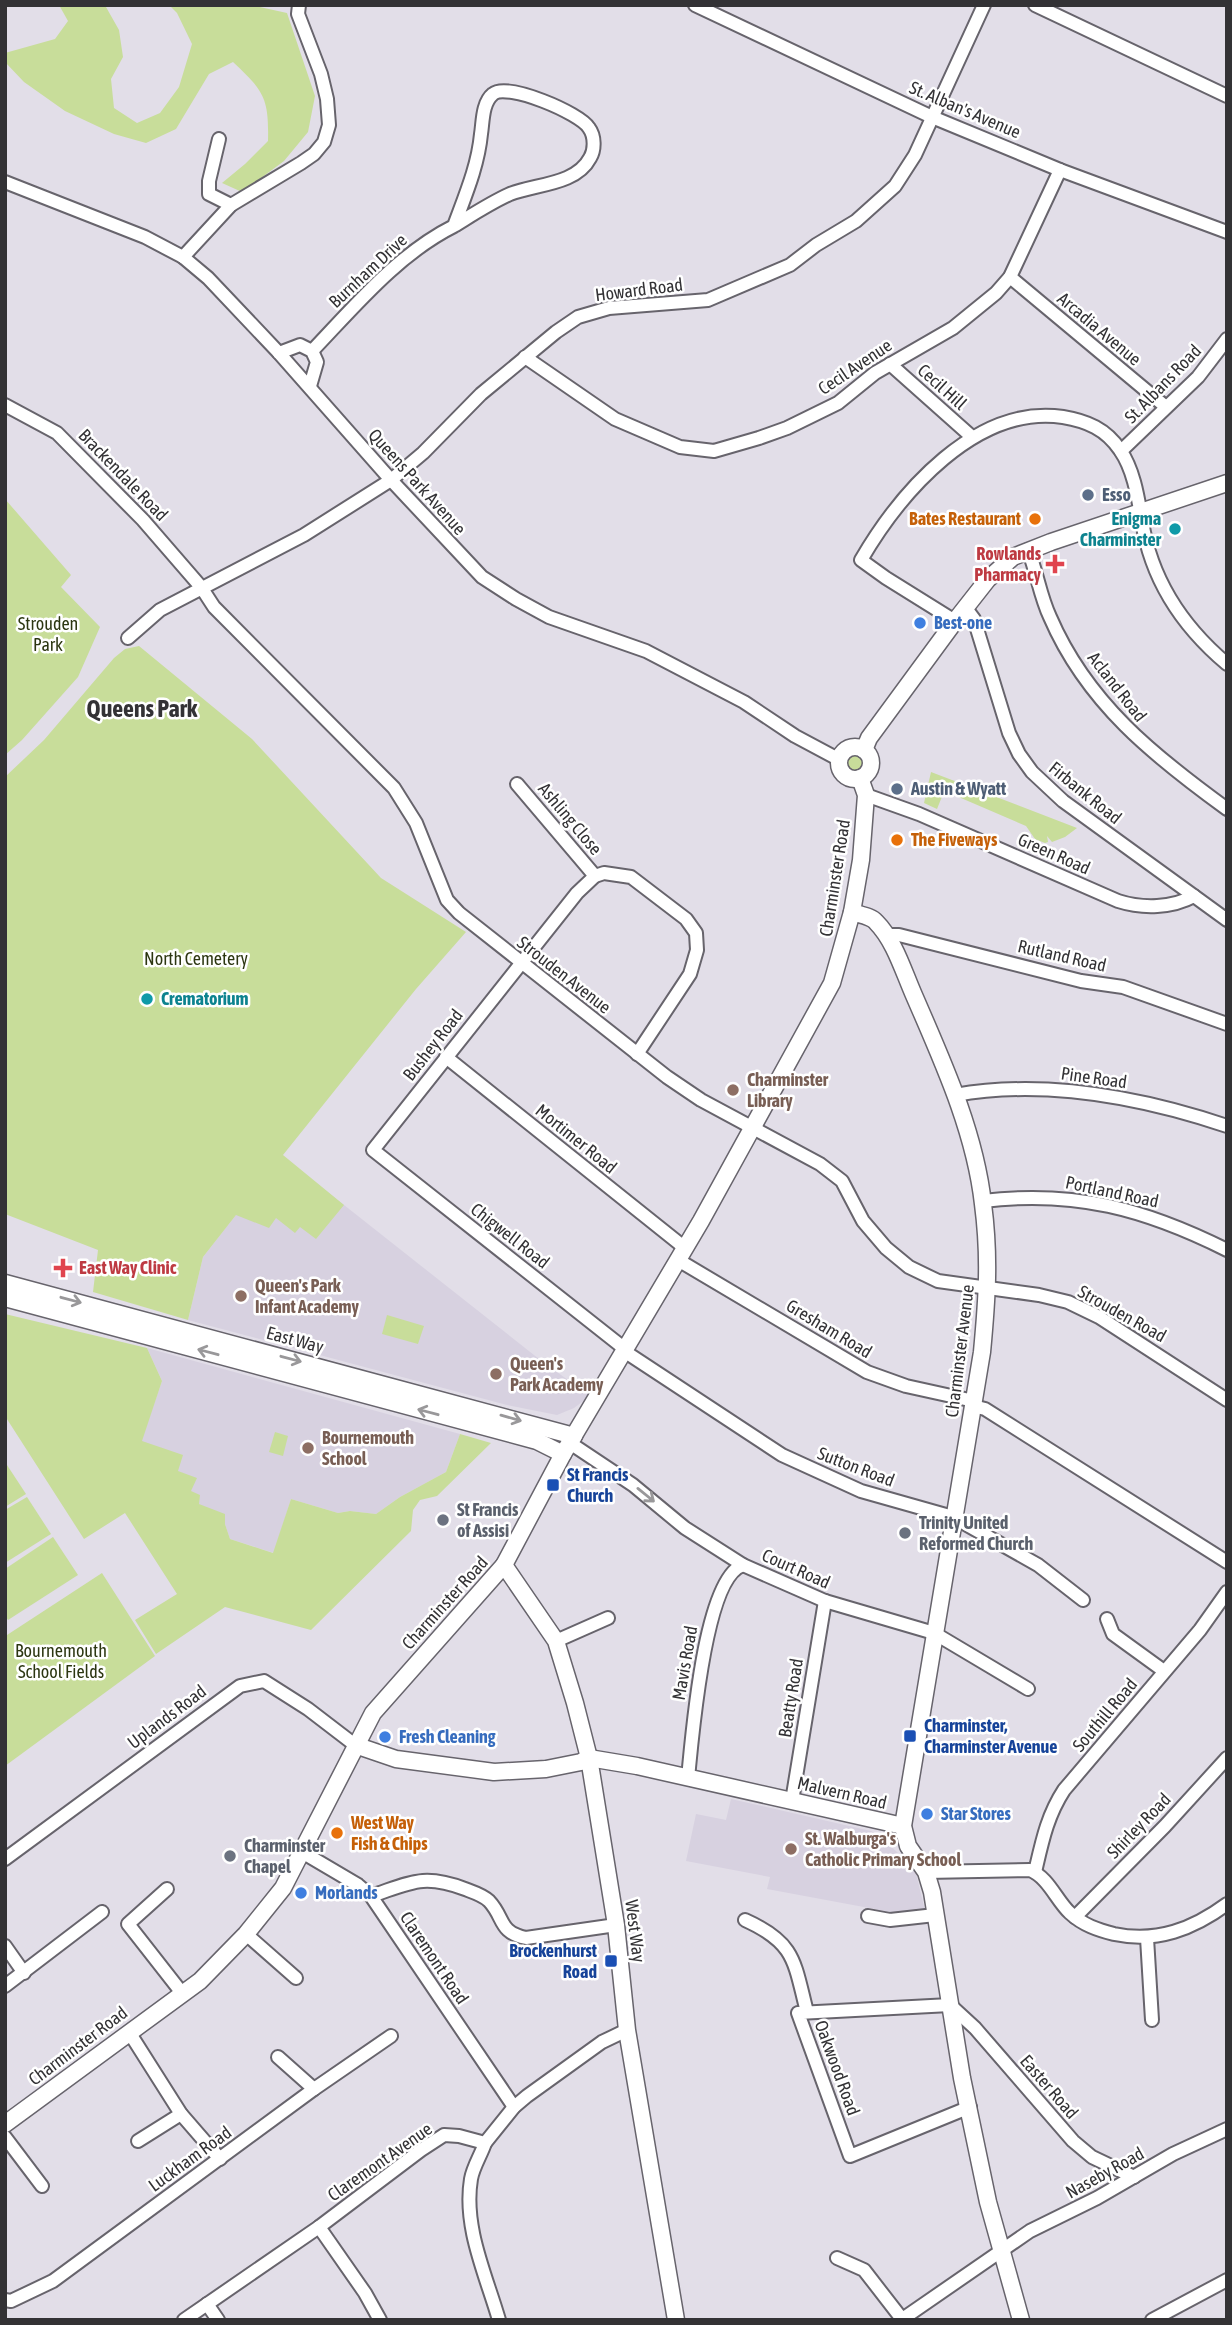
<svg xmlns="http://www.w3.org/2000/svg" width="1232" height="2325" font-family="'Asap Condensed',sans-serif">
	<rect width="100%" height="100%" fill="#e2dee8"/>
	<g fill="#d7d1e0">
		<path d="M282,1156L539,1359L590,1396L574,1408L557,1415L507,1405L188,1320L203,1257Z"/>
		<path d="M147,1348L460,1434L446,1472L400,1497L376,1514L350,1511L338,1513L291,1499L274,1553L230,1539L225,1524L199,1504L178,1471L141,1441L162,1381Z"/>
		<path d="M731,1799L871,1831L881,1837L915,1869L925,1911L896,1913L767,1889L770,1877L686,1861L696,1814L726,1820Z"/>
	</g>
	<g fill="#c8dd9a">
		<path d="M59,5L106,7L119,30L123,57L111,79L114,108L137,123L160,113L179,87L192,44L177,13L169,5H250L287,13L315,96L308,132L284,161L242,192L222,183L245,164L268,141C269,98 264,91 233,62L209,74L176,129L146,143L114,134L65,111L24,82L5,62V53L55,39L68,21Z"/>
		<path d="M5,499L71,575L61,587L100,627L78,677L22,740L5,755Z"/>
		<path d="M139,646L252,739L381,878L466,932L416,989L283,1155L344,1205L316,1239L300,1227L295,1233L276,1218L269,1228L236,1215L203,1257L188,1320L93,1292L98,1250L5,1214V777L44,740L114,658L125,649Z"/>
		<circle cx="855" cy="763" r="8"/>
		<path d="M931,772L1077,828L1065,837L1052,842L1047,836L1048,842L1045,843L1035,839L1026,826L947,792L943,794L937,809L924,803Z"/>
		<path d="M5,1314L147,1348L162,1381L142,1441L183,1455L178,1471L197,1478L191,1491L200,1495L199,1504L225,1514V1524L230,1539L273,1553L291,1499L338,1513L350,1511L376,1514L400,1497L446,1472L460,1434L491,1443L437,1496L420,1500L413,1510L411,1531L311,1630L225,1607L156,1654L135,1620L177,1594L125,1513L84,1539L5,1416Z"/>
		<path d="M387,1315L424,1326L418,1344L382,1334Z"/>
		<path d="M275,1432L288,1436L283,1456L269,1452Z"/>
		<path d="M5,1462L26,1494L5,1507Z"/>
		<path d="M27,1497L51,1534L5,1563V1510Z"/>
		<path d="M53,1537L78,1575L8,1620L5,1615V1569Z"/>
		<path d="M102,1573L155,1656L5,1766V1633L7,1635Z"/>
	</g>
	<g fill="none" stroke-linecap="round" stroke-linejoin="round">
		<defs>
			<g id="street">
				<path d="M695,5L932,117L1060,170L1227,232"/>
				<path d="M1035,5L1227,96"/>
				<path d="M219,139L209,181V194L231,205"/>
				<path d="M5,182L145,237L183,257L208,278L279,353L391,480L482,577L516,599L549,617L646,651L744,702L795,736L840,760"/>
				<path d="M183,257L231,205L301,163L314,154L324,142L329,125L327,99L321,74L298,14L299,5"/>
				<path d="M1010,277L1166,407"/>
				<path d="M312,351C355,306 398,254 454,226C465,196 478,166 481,134C483,122 482,103 493,94C507,82 580,113 589,128C595,136 595,150 590,158C576,185 535,184 510,194C490,203 472,215 454,226"/>
				<path d="M279,353L300,345L312,351L317,362L310,386"/>
				<path d="M525,357L615,419L680,447L714,451L759,438L787,428L838,403L875,373L953,328L996,293L1010,277L1060,170"/>
				<path d="M890,364L972,437"/>
				<path d="M5,405L57,433L143,520L201,587L214,607L394,788L416,823L447,900L459,913L667,1077L701,1100L820,1164L842,1181L863,1221L886,1248L909,1267L938,1281L1039,1295L1068,1302L1099,1317L1227,1400"/>
				<path d="M1121,451L1198,377L1227,339"/>
				<path d="M1028,550C1037,572 1040,596 1050,617C1087,703 1154,756 1227,809"/>
				<path d="M965,607L974,619L1009,733L1019,754L1032,772L1063,801L1194,896"/>
				<path d="M955,621L886,578L861,560C900,493 976,404 1063,417C1087,421 1106,429 1120,450C1134,470 1138,498 1142,521C1151,579 1183,627 1227,664"/>
				<path d="M128,638L160,610L304,535L391,480L423,453L481,394L556,332L578,317L609,308L708,300L790,265L816,245L856,221L895,186L915,155L984,5"/>
				<path d="M517,784L595,876"/>
				<path d="M866,795L919,814L1118,901C1143,909 1172,908 1194,896L1227,920"/>
				<path d="M886,935H899L1081,981L1123,987L1227,1024"/>
				<path d="M446,1057L685,1248"/>
				<path d="M955,1095C1045,1079 1140,1097 1227,1126"/>
				<path d="M983,1201C1075,1190 1145,1209 1227,1250"/>
				<path d="M678,1260L867,1372L906,1386L974,1401"/>
				<path d="M625,1349L373,1150L577,893L595,876L604,873L631,877L686,919L696,933L697,950L690,974L637,1054"/>
				<path d="M624,1351L782,1455L861,1491L953,1517L1038,1565L1083,1600"/>
				<path d="M973,1406L985,1409L1227,1562"/>
				<path d="M570,1443L633,1485L685,1528L743,1565L825,1601L934,1633L1028,1689"/>
				<path d="M1107,1619L1113,1634L1164,1671"/>
				<path d="M556,1641L608,1618"/>
				<path d="M688,1778C692,1739 704,1578 743,1565"/>
				<path d="M792,1801L825,1601"/>
				<path d="M302,1852L358,1885L371,1896L514,2107"/>
				<path d="M5,1859L240,1686L264,1681L308,1709L355,1745"/>
				<path d="M926,1872L1030,1870C1049,1878 1056,1900 1070,1913C1083,1925 1098,1930 1114,1934C1157,1943 1193,1929 1227,1904"/>
				<path d="M1035,1872C1042,1842 1047,1816 1064,1790L1200,1630L1227,1592"/>
				<path d="M167,1889L128,1924L182,1993"/>
				<path d="M371,1896C410,1883 423,1873 465,1889C473,1892 483,1895 489,1901C505,1918 498,1932 526,1938L616,1925"/>
				<path d="M868,1916L890,1920L935,1915"/>
				<path d="M1075,1917L1165,1826L1227,1758"/>
				<path d="M745,1920C796,1943 794,1962 807,2012"/>
				<path d="M246,1934L296,1978"/>
				<path d="M1147,1938L1152,2020"/>
				<path d="M5,1946L24,1973"/>
				<path d="M5,1986L102,1912"/>
				<path d="M129,2032L181,2114L220,2159"/>
				<path d="M278,2057L314,2089"/>
				<path d="M970,2107L850,2156L798,2013L950,2005L975,2028L1073,2141L1092,2157L1134,2177"/>
				<path d="M5,2137L42,2186"/>
				<path d="M138,2141L181,2114"/>
				<path d="M485,2143C481,2155 473,2167 471,2179C463,2227 486,2275 499,2320"/>
				<path d="M319,2227L365,2293L380,2320"/>
				<path d="M837,2258L864,2270L902,2319"/>
				<path d="M5,2300L11,2301L53,2281L314,2089L391,2036"/>
				<path d="M207,2304L218,2320"/>
				<path d="M184,2320L319,2227L421,2150L444,2135L459,2136L485,2143L514,2107L527,2096L602,2042L627,2030"/>
				<path d="M901,2320L1030,2231L1097,2198L1173,2154L1227,2129"/>
				<path d="M1152,2320L1227,2280"/>
			</g>
			<g id="secondary">
				<circle cx="855" cy="763" r="16"/>
				<path d="M864,750L869,738L955,621L988,579L1013,557L1051,542L1227,483"/>
				<path d="M852,912C860,915 871,916 876,922C894,940 903,970 913,993C942,1060 975,1131 983,1204C990,1257 987,1299 982,1352L903,1826L908,1846L926,1872L932,1892L962,2078L988,2202L1021,2320"/>
				<path d="M5,1283L574,1436"/>
				<path d="M5,1298L537,1441L563,1454"/>
				<path d="M504,1565L556,1641L575,1703L589,1758L616,1925L627,2030L676,2320"/>
				<path d="M355,1745L396,1759L494,1772L546,1769L581,1762L589,1758L637,1766L903,1826"/>
				<path d="M5,2124L200,1981L246,1934L283,1888L373,1713L504,1565L563,1454L701,1221L832,983L852,912L861,860L866,795L860,778"/>
			</g>
		</defs>
		<use href="#street" stroke="#67646c" stroke-width="16"/>
		<use href="#secondary" stroke="#67646c" stroke-width="19"/>
		<use href="#street" stroke="#fff" stroke-width="12"/>
		<use href="#secondary" stroke="#fff" stroke-width="16"/>
	</g>
	<defs><path id="oneway-shaft" d="M-6 0H5M1.5-3L5.5 0L1.5 3" fill="none" stroke-width="1.6" stroke-linecap="round" stroke-linejoin="round" transform="scale(1.75)"/></defs>
	<g stroke="#99989a">
		<use href="#oneway-shaft" transform="translate(71 1300) rotate(15)"/>
		<use href="#oneway-shaft" transform="translate(208 1352) rotate(-165)"/>
		<use href="#oneway-shaft" transform="translate(291 1359) rotate(15)"/>
		<use href="#oneway-shaft" transform="translate(428 1412) rotate(-165)"/>
		<use href="#oneway-shaft" transform="translate(511 1418) rotate(16)"/>
		<use href="#oneway-shaft" transform="translate(646 1495) rotate(39)"/>
	</g>
	<g fill="#5c6f8a" stroke="#fff" stroke-width="2.5">
		<circle cx="1088" cy="495" r="7"/>
		<circle cx="897" cy="789" r="7"/>
	</g>
	<g fill="#e8710a" stroke="#fff" stroke-width="2.5">
		<circle cx="1035" cy="519" r="7"/>
		<circle cx="897" cy="840" r="7"/>
		<circle cx="337" cy="1833" r="7"/>
	</g>
	<g fill="#0f9aa8" stroke="#fff" stroke-width="2.5">
		<circle cx="1175" cy="529" r="7"/>
		<circle cx="147" cy="999" r="7"/>
	</g>
	<g fill="#e0444e" stroke="#fff" stroke-width="2.5">
		<path d="M1051.5 553.5h7v7h7v7h-7v7h-7v-7h-7v-7h7z"/>
		<path d="M59.5 1257.5h7v7h7v7h-7v7h-7v-7h-7v-7h7z"/>
	</g>
	<g fill="#3f7fe0" stroke="#fff" stroke-width="2.5">
		<circle cx="920" cy="623" r="7"/>
		<circle cx="385" cy="1737" r="7"/>
		<circle cx="927" cy="1814" r="7"/>
		<circle cx="301" cy="1893" r="7"/>
	</g>
	<g fill="#8d6e63" stroke="#fff" stroke-width="2.5">
		<circle cx="733" cy="1090" r="7"/>
		<circle cx="241" cy="1296" r="7"/>
		<circle cx="496" cy="1374" r="7"/>
		<circle cx="308" cy="1448" r="7"/>
		<circle cx="791" cy="1849" r="7"/>
	</g>
	<g fill="#1a4fb4" stroke="#fff" stroke-width="2.5">
		<rect x="546" y="1478" width="14" height="14" rx="3.5"/>
		<rect x="903" y="1729" width="14" height="14" rx="3.5"/>
		<rect x="604" y="1954" width="14" height="14" rx="3.5"/>
	</g>
	<g fill="#6b7280" stroke="#fff" stroke-width="2.5">
		<circle cx="443" cy="1520" r="7"/>
		<circle cx="905" cy="1533" r="7"/>
		<circle cx="230" cy="1856" r="7"/>
	</g>
	<g text-anchor="middle" stroke-width="5" stroke-linejoin="round" paint-order="stroke">
		<g font-size="18" fill="#333235" stroke="#fff">
			<text transform="translate(965 110) rotate(23)" y="6">St. Alban's Avenue</text>
			<text transform="translate(368 271) rotate(-43)" y="6">Burnham Drive</text>
			<text transform="translate(639 290) rotate(-7)" y="6">Howard Road</text>
			<text transform="translate(1099 329) rotate(40)" y="6">Arcadia Avenue</text>
			<text transform="translate(855 367) rotate(-34)" y="6">Cecil Avenue</text>
			<text transform="translate(1163 384) rotate(-46)" y="6">St. Albans Road</text>
			<text transform="translate(942 387) rotate(42)" y="6">Cecil Hill</text>
			<text transform="translate(123 475) rotate(46)" y="6">Brackendale Road</text>
			<text transform="translate(417 482) rotate(48)" y="6">Queens Park Avenue</text>
			<text transform="translate(1117 687) rotate(52)" y="6">Acland Road</text>
			<text transform="translate(1085 793) rotate(39)" y="6">Firbank Road</text>
			<text transform="translate(570 819) rotate(50)" y="6">Ashling Close</text>
			<text transform="translate(1054 854) rotate(24)" y="6">Green Road</text>
			<text transform="translate(835 878) rotate(-81)" y="6">Charminster Road</text>
			<text transform="translate(1062 956) rotate(13)" y="6">Rutland Road</text>
			<text transform="translate(564 975) rotate(38)" y="6">Strouden Avenue</text>
			<text transform="translate(433 1045) rotate(-52)" y="6">Bushey Road</text>
			<text transform="translate(1094 1078) rotate(8)" y="6">Pine Road</text>
			<text transform="translate(576 1139) rotate(39)" y="6">Mortimer Road</text>
			<text transform="translate(1112 1192) rotate(12)" y="6">Portland Road</text>
			<text transform="translate(510 1236) rotate(38)" y="6">Chigwell Road</text>
			<text transform="translate(1122 1314) rotate(29)" y="6">Strouden Road</text>
			<text transform="translate(829 1329) rotate(31)" y="6">Gresham Road</text>
			<text transform="translate(295 1340) rotate(15)" y="6">East Way</text>
			<text transform="translate(960 1351) rotate(-83)" y="6">Charminster Avenue</text>
			<text transform="translate(856 1467) rotate(21)" y="6">Sutton Road</text>
			<text transform="translate(796 1569) rotate(24)" y="6">Court Road</text>
			<text transform="translate(445 1603) rotate(-48)" y="6">Charminster Road</text>
			<text transform="translate(685 1663) rotate(-80)" y="6">Mavis Road</text>
			<text transform="translate(791 1698) rotate(-81)" y="6">Beatty Road</text>
			<text transform="translate(1105 1715) rotate(-50)" y="6">Southill Road</text>
			<text transform="translate(167 1717) rotate(-37)" y="6">Uplands Road</text>
			<text transform="translate(842 1793) rotate(13)" y="6">Malvern Road</text>
			<text transform="translate(1139 1826) rotate(-46)" y="6">Shirley Road</text>
			<text transform="translate(635 1931) rotate(83)" y="6">West Way</text>
			<text transform="translate(434 1958) rotate(56)" y="6">Claremont Road</text>
			<text transform="translate(78 2046) rotate(-37)" y="6">Charminster Road</text>
			<text transform="translate(837 2068) rotate(70)" y="6">Oakwood Road</text>
			<text transform="translate(1049 2087) rotate(49)" y="6">Easter Road</text>
			<text transform="translate(190 2159) rotate(-36)" y="6">Luckham Road</text>
			<text transform="translate(380 2162) rotate(-35)" y="6">Claremont Avenue</text>
			<text transform="translate(1105 2173) rotate(-29)" y="6">Naseby Road</text>
		</g>
		<g font-size="18" font-weight="bold" fill="#4e5e75" stroke="#fff" text-anchor="start">
			<text x="1102" y="501">Esso</text>
			<text x="911" y="795">Austin &amp; Wyatt</text>
		</g>
		<g font-size="18" font-weight="bold" fill="#c56008" stroke="#fff" text-anchor="start">
			<text x="1021" y="525" text-anchor="end">Bates Restaurant</text>
			<text x="911" y="846">The Fiveways</text>
			<text x="351" y="1829">West Way<tspan x="351" dy="21">Fish &amp; Chips</tspan></text>
		</g>
		<g font-size="18" font-weight="bold" fill="#0d838f" stroke="#fff" text-anchor="end">
			<text x="1161" y="525">Enigma<tspan x="1161" dy="21">Charminster</tspan></text>
			<text x="161" y="1005" text-anchor="start">Crematorium</text>
		</g>
		<g font-size="18" font-weight="bold" fill="#be3a42" stroke="#fff" text-anchor="end">
			<text x="1041" y="560">Rowlands<tspan x="1041" dy="21">Pharmacy</tspan></text>
			<text x="79" y="1274" text-anchor="start">East Way Clinic</text>
		</g>
		<g font-size="18" font-weight="bold" fill="#366cbe" stroke="#fff" text-anchor="start">
			<text x="934" y="629">Best-one</text>
			<text x="399" y="1743">Fresh Cleaning</text>
			<text x="941" y="1820">Star Stores</text>
			<text x="315" y="1899">Morlands</text>
		</g>
		<g font-size="18" fill="#2c3611" stroke="#fff">
			<text x="48" y="630">Strouden<tspan x="48" dy="21">Park</tspan></text>
			<text x="196" y="965">North Cemetery</text>
			<text x="61" y="1657">Bournemouth<tspan x="61" dy="21">School Fields</tspan></text>
		</g>
		<g font-size="18" font-weight="bold" fill="#785e54" stroke="#fff" text-anchor="start">
			<text x="747" y="1086">Charminster<tspan x="747" dy="21">Library</tspan></text>
			<text x="255" y="1292">Queen's Park<tspan x="255" dy="21">Infant Academy</tspan></text>
			<text x="510" y="1370">Queen's<tspan x="510" dy="21">Park Academy</tspan></text>
			<text x="322" y="1444">Bournemouth<tspan x="322" dy="21">School</tspan></text>
			<text x="805" y="1845">St. Walburga's<tspan x="805" dy="21">Catholic Primary School</tspan></text>
		</g>
		<g font-size="18" font-weight="bold" fill="#164399" stroke="#fff" text-anchor="start">
			<text x="567" y="1481">St Francis<tspan x="567" dy="21">Church</tspan></text>
			<text x="924" y="1732">Charminster,<tspan x="924" dy="21">Charminster Avenue</tspan></text>
			<text x="597" y="1957" text-anchor="end">Brockenhurst<tspan x="597" dy="21">Road</tspan></text>
		</g>
		<g font-size="18" font-weight="bold" fill="#5b616d" stroke="#fff" text-anchor="start">
			<text x="457" y="1516">St Francis<tspan x="457" dy="21">of Assisi</tspan></text>
			<text x="919" y="1529">Trinity United<tspan x="919" dy="21">Reformed Church</tspan></text>
			<text x="244" y="1852">Charminster<tspan x="244" dy="21">Chapel</tspan></text>
		</g>
		<g font-size="24" font-weight="bold" fill="#333235" stroke="#fff">
			<text x="142" y="717">Queens Park</text>
		</g>
	</g>
	<rect width="1232" height="2325" fill="none" stroke="#333235" stroke-width="14"/>
</svg>
